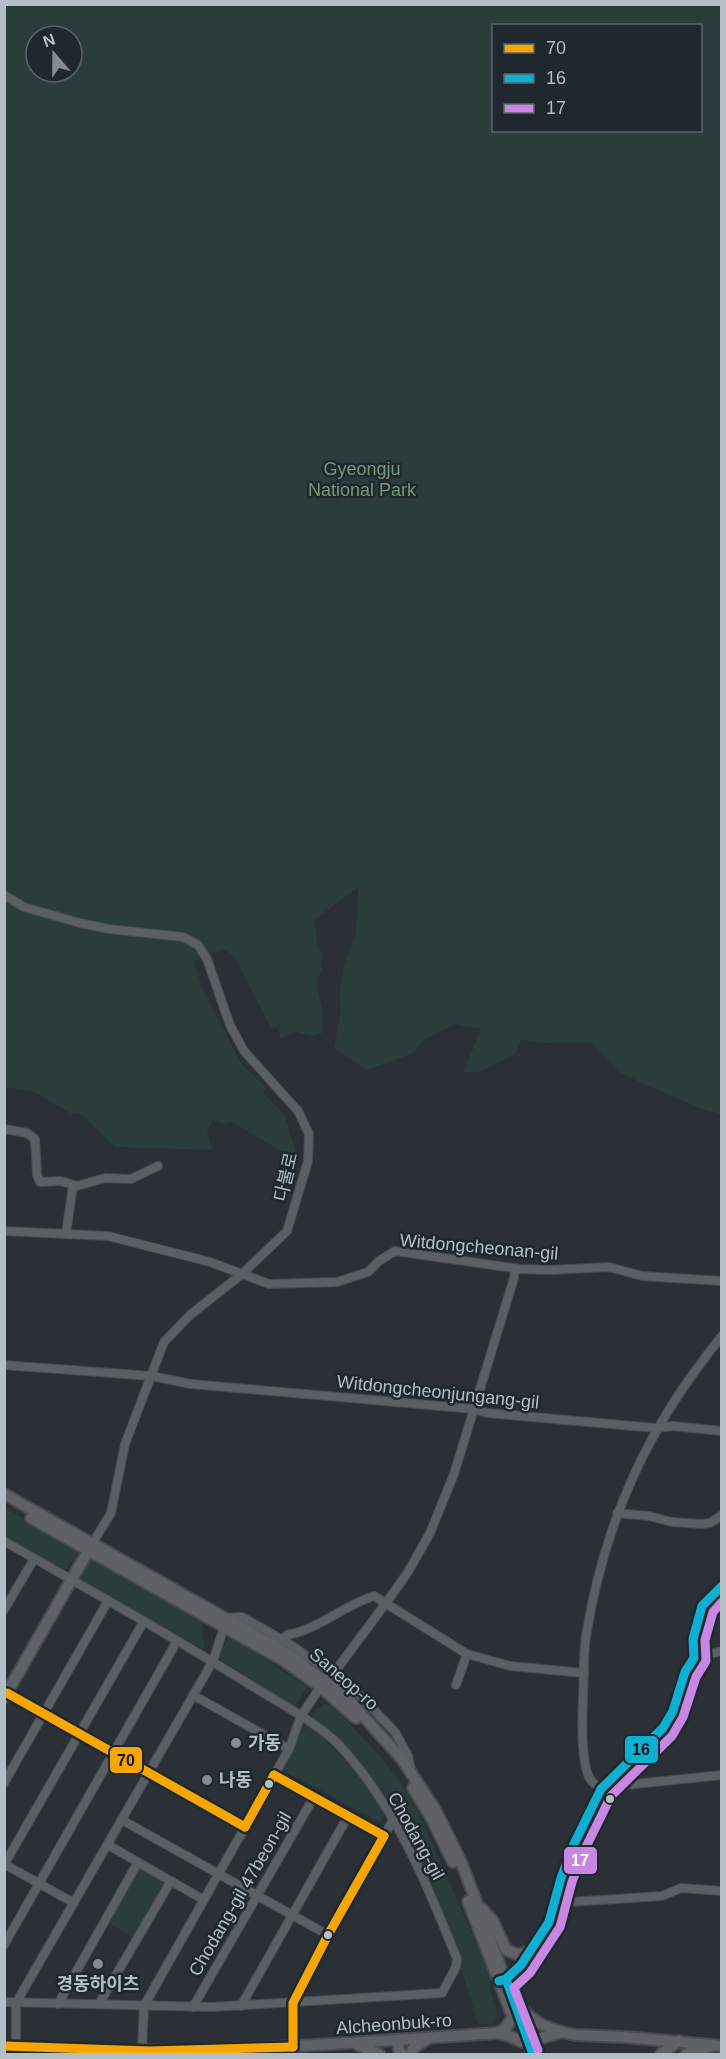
<svg xmlns="http://www.w3.org/2000/svg" width="726" height="2059" font-family="Arial,'Noto Sans KR',sans-serif">
	<rect width="100%" height="100%" fill="#2a3035"/>
	<g fill="#2b3d3b" fill-rule="evenodd">
		<path d="M4,5H721V1114L697,1107L622,1074L590,1042L545,1043L521,1040L515,1054L479,1072H464L481,1028L457,1025V1023L423,1040L414,1053L367,1070L334,1048L341,1011L340,991L344,964L356,933L358,887L315,920L317,947L323,953L321,964L323,969L316,980L323,1015L322,1033L312,1036L297,1032L281,1038L277,1027L271,1028L234,956L224,949L194,961L203,990L242,1065L266,1087L263,1093L285,1115L298,1161L232,1122L225,1124L212,1120L207,1133L213,1150L115,1147L83,1116L76,1113L72,1114L34,1092L5,1087ZM494,26H700V130H494ZM36,36H72V72H36Z"/>
		<path d="M5,1508L78,1549V1554L66,1569L63,1570L5,1537Z"/>
		<path d="M93,1559L201,1621L205,1647L201,1648L81,1581L80,1575L90,1560Z"/>
		<path d="M229,1637H232L307,1687L295,1706H292L219,1658V1653Z"/>
		<path d="M324,1704L333,1706L377,1753L400,1781L419,1814L491,1976L489,1986L498,2017L494,2024H478L459,1960L398,1819L377,1786L345,1748L312,1718L317,1709Z"/>
		<path d="M307,1722C337,1750 362,1779 385,1813L381,1822L279,1769Z"/>
		<path d="M137,1866L165,1882L133,1937L105,1921Z"/>
	</g>
	<g fill="none" stroke-linecap="round" stroke-linejoin="round">
		<defs>
			<g id="street">
				<path d="M4,895L24,907L80,923L109,929L183,937L198,945L207,959L230,1025L244,1051L298,1111L309,1134L308,1161L287,1231L242,1274L190,1315L164,1342L125,1444L111,1513L92,1544"/>
				<path d="M4,1129L27,1133L35,1139L37,1175L40,1182L61,1181L77,1186L105,1178L131,1179L158,1166"/>
				<path d="M4,1231L108,1236L210,1262L269,1284L337,1282L368,1272L379,1261L395,1251L520,1269L551,1270L609,1267L642,1276L722,1281"/>
				<path d="M66,1234L73,1185"/>
				<path d="M4,1365L151,1376L191,1384L474,1409L487,1413L656,1428L673,1426L722,1431"/>
				<path d="M617,1513L649,1516L672,1522L702,1524L710,1523L722,1515"/>
				<path d="M4,1541C87,1589 171,1635 252,1686C278,1702 319,1724 339,1745C395,1805 427,1884 457,1959L456,1967L442,1993L212,2007L4,2002"/>
				<path d="M4,1610L34,1559"/>
				<path d="M282,1640L287,1635C320,1629 342,1606 374,1596L467,1654L510,1666L584,1673"/>
				<path d="M694,1658L722,1651"/>
				<path d="M456,1685L467,1654"/>
				<path d="M7,1693L245,1827"/>
				<path d="M193,1695L289,1749"/>
				<path d="M274,1775L384,1836"/>
				<path d="M4,1783L108,1601"/>
				<path d="M605,1787L722,1775"/>
				<path d="M601,1789C597,1786 591,1782 589,1777C581,1760 582,1718 583,1700C584,1679 583,1656 586,1636C605,1520 648,1426 722,1336"/>
				<path d="M122,1820L328,1935"/>
				<path d="M108,1845L204,1900"/>
				<path d="M4,1864L74,1903"/>
				<path d="M4,1865L144,1621"/>
				<path d="M555,1903L662,1896L681,1888L722,1891"/>
				<path d="M4,1945L177,1641"/>
				<path d="M500,1981L506,1979L521,1965L549,1922L561,1878L573,1846L601,1789L663,1728L673,1711L685,1672L694,1658L693,1639L702,1606L710,1596L722,1586"/>
				<path d="M58,2004L138,1862"/>
				<path d="M99,2004L171,1881"/>
				<path d="M241,2006L348,1816"/>
				<path d="M193,2007L314,1797"/>
				<path d="M16,2047V2003L213,1661L227,1618L242,1617L288,1643L353,1688L395,1732L408,1756L411,1770"/>
				<path d="M293,2047V2003L328,1935L393,1820"/>
				<path d="M142,2051L144,2006L289,1749L301,1716L325,1680L336,1670L386,1603L408,1572L430,1533L454,1474L514,1278L515,1268"/>
			</g>
			<g id="secondary">
				<path d="M4,1494L287,1653L347,1698L402,1759L436,1811L462,1864L533,2054"/>
				<path d="M31,1518L283,1660L321,1687L356,1718"/>
				<path d="M4,1698L92,1544"/>
				<path d="M413,1788L432,1819L453,1862"/>
				<path d="M468,1901L510,2010"/>
				<path d="M482,1909L493,1921L506,1950L519,1955L533,1949"/>
				<path d="M519,2005C530,2020 544,2027 562,2032L538,2039L531,2049"/>
				<path d="M512,2018L505,2029L497,2033L509,2036L522,2042"/>
				<path d="M562,2032L575,2035L625,2037L722,2046"/>
				<path d="M398,2040L399,2051L402,2054"/>
				<path d="M358,2045L379,2054"/>
				<path d="M4,2046C169,2058 333,2044 497,2033"/>
				<path d="M412,2054L413,2048L427,2039"/>
				<path d="M661,2054L679,2041"/>
				<path d="M686,2054L714,2045"/>
			</g>
		</defs>
		<use href="#street" stroke="#484c50" stroke-width="10"/>
		<use href="#secondary" stroke="#484c50" stroke-width="14"/>
		<use href="#street" stroke="#595f63" stroke-width="8"/>
		<use href="#secondary" stroke="#5e6267" stroke-width="10"/>
		<defs>
			<g id="bus-1">
				<path d="M7,1693L245,1827"/>
				<path d="M274,1775L384,1836"/>
				<path d="M245,1827L274,1775"/>
				<path d="M4,2046L149,2051L293,2047"/>
				<path d="M293,2047V2003L328,1935L384,1836"/>
			</g>
			<g id="bus-2">
				<path d="M506,1979L533,2054"/>
				<path d="M499,1981L506,1979L521,1965L549,1922L561,1878L573,1846L601,1789L663,1728L673,1711L685,1672L694,1658L693,1639L702,1606L722,1586"/>
			</g>
			<path id="bus-3" d="M538,2050L514,1988L530,1973L560,1927L572,1882L584,1851L611,1796L672,1736L683,1717L696,1677L706,1661L705,1640L713,1612L722,1602"/>
		</defs>
		<use href="#bus-1" stroke="#1e282e" stroke-width="14"/>
		<use href="#bus-2" stroke="#1e282e" stroke-width="14"/>
		<use href="#bus-3" stroke="#1e282e" stroke-width="14"/>
		<use href="#bus-1" stroke="#f7a600" stroke-width="9"/>
		<use href="#bus-2" stroke="#0dafd3" stroke-width="9"/>
		<use href="#bus-3" stroke="#c787e3" stroke-width="9"/>
	</g>
	<g fill="#848c93" stroke="#1e282e" stroke-width="2">
		<circle cx="236" cy="1743" r="6"/>
		<circle cx="207" cy="1780" r="6"/>
		<circle cx="98" cy="1964" r="6"/>
	</g>
	<g fill="#b4bec5" stroke="#1e282e" stroke-width="2">
		<circle cx="269" cy="1784" r="5"/>
		<circle cx="610" cy="1799" r="5"/>
		<circle cx="328" cy="1935" r="5"/>
	</g>
	<g text-anchor="middle" stroke-width="5" stroke-linejoin="round" paint-order="stroke">
		<g font-size="18" fill="#759877" stroke="#1e282e">
			<text x="362" y="475">Gyeongju<tspan x="362" dy="21">National Park</tspan></text>
		</g>
		<g font-size="18" fill="#b4bec5" stroke="#1e282e">
			<text transform="translate(286 1177) rotate(-77)" y="6">다불로</text>
			<text transform="translate(479 1247) rotate(5)" y="6">Witdongcheonan-gil</text>
			<text transform="translate(438 1392) rotate(6)" y="6">Witdongcheonjungang-gil</text>
			<text transform="translate(344 1679) rotate(41)" y="6">Saneop-ro</text>
			<text transform="translate(416 1836) rotate(61)" y="6">Chodang-gil</text>
			<text transform="translate(240 1894) rotate(-60)" y="6">Chodang-gil 47beon-gil</text>
			<text transform="translate(394 2024) rotate(-4)" y="6">Alcheonbuk-ro</text>
		</g>
		<g font-size="18" font-weight="bold" fill="#b4bec5" stroke="#1e282e" text-anchor="start">
			<text x="248" y="1749">가동</text>
			<text x="219" y="1786">나동</text>
			<text x="98" y="1990" text-anchor="middle">경동하이츠</text>
		</g>
	</g>
	<g stroke="#1e282e" stroke-width="2">
		<rect x="624" y="1735" width="35" height="29" rx="6" fill="#0dafd3"/>
		<rect x="109" y="1746" width="34" height="28" rx="6" fill="#f7a600"/>
		<rect x="563" y="1846" width="35" height="29" rx="6" fill="#c787e3"/>
	</g>
	<g font-size="16" text-anchor="middle" font-weight="bold" fill="#fff">
		<text x="580" y="1866">17</text>
	</g>
	<g font-size="16" text-anchor="middle" font-weight="bold" fill="#111">
		<text x="641" y="1755">16</text>
		<text x="126" y="1766">70</text>
	</g>
	<rect width="726" height="2059" fill="none" stroke="#b4bec5" stroke-width="12"/>
	<rect x="492" y="24" width="210" height="108" fill="#1e282e" stroke="#5a646a" stroke-width="1.5"/>
	<rect x="504" y="44" width="30" height="9" fill="#f7a600" stroke="#5a646a" stroke-width="1.5"/>
	<text x="546" y="54" font-size="18" fill="#b4bec5">70</text>
	<rect x="504" y="74" width="30" height="9" fill="#0dafd3" stroke="#5a646a" stroke-width="1.5"/>
	<text x="546" y="84" font-size="18" fill="#b4bec5">16</text>
	<rect x="504" y="104" width="30" height="9" fill="#c787e3" stroke="#5a646a" stroke-width="1.5"/>
	<text x="546" y="114" font-size="18" fill="#b4bec5">17</text>
	<g transform="translate(54 54) rotate(340)"><circle r="28" fill="#1e282e" stroke="#5a646a" stroke-width="1.5"/>
	<path d="M0-4.5L10 22L0 15L-10 22Z" fill="#848c93"/>
	<text y="-9" font-size="16" font-weight="bold" text-anchor="middle" fill="#b4bec5">N</text>
	</g>
</svg>
